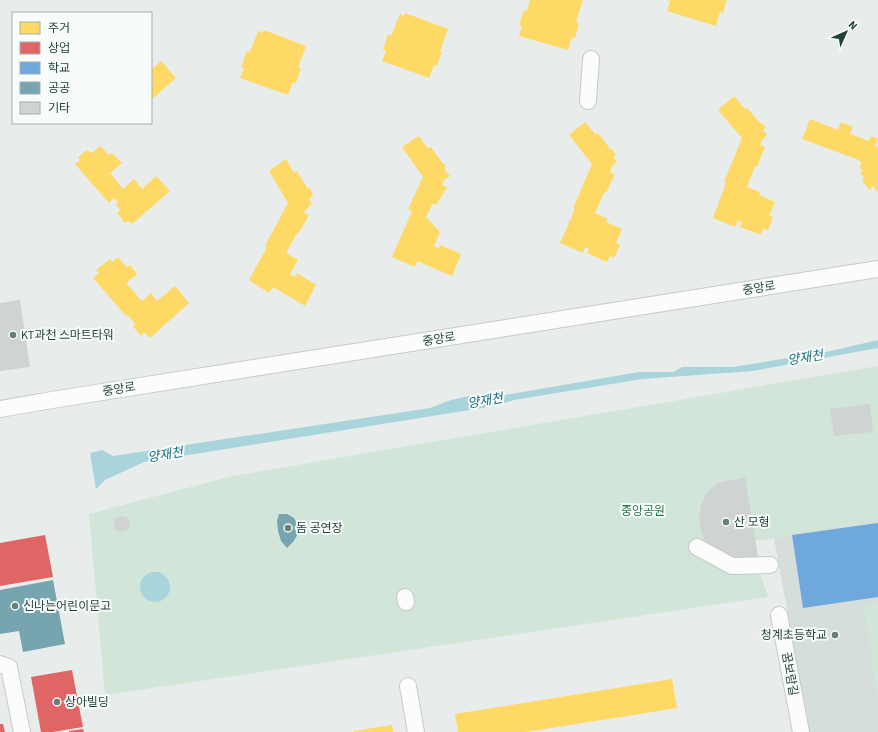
<svg xmlns="http://www.w3.org/2000/svg" width="878" height="732" font-family="'Source Sans 3','Noto Sans KR',sans-serif">
	<rect width="100%" height="100%" fill="#e8edeb"/>
	<path fill="#d6dedb" d="M878,520V732H810L774,539Z"/>
	<g fill="#d1e6d8">
		<path d="M878,366V520L774,539L750,541L768,597L105,695L89,514L232,476Z"/>
		<path d="M878,603V701L864,605Z"/>
	</g>
	<g fill="#a9d4db">
		<path d="M878,340V348L753,371L642,379L514,400L495,406L144,462L105,480L96,489L90,453L102,450L113,456L430,408L451,400L469,396L485,398L493,395L499,396L639,372H673L682,367H733L826,352Z"/>
		<circle cx="155" cy="587" r="15"/>
	</g>
	<g fill="#ffd966">
		<path d="M530,0H583L576,22L579,23L575,38L572,37L568,50L519,36L522,26L519,25L524,10L527,11Z"/>
		<path d="M666,0H727L723,13L720,12L716,26L667,11L670,1Z"/>
		<path d="M405,13L448,29L440,51L442,52L437,66L434,65L429,78L382,61L386,51L383,50L388,34L391,36L400,14L404,16Z"/>
		<path d="M264,30L306,46L298,67L301,68L296,83L293,82L288,95L240,78L244,68L241,67L247,51L250,52L258,31L262,33Z"/>
		<path d="M161,61L176,78L151,100V70Z"/>
		<path d="M734,96L745,109L747,108L761,124L762,123L766,128L763,130L767,135L762,140L760,145L765,147L757,167L755,166L747,187L760,192L759,195L775,202L769,216L773,217L768,230L763,228L761,235L740,227L742,222L738,221L735,227L713,218L726,183L724,182L742,138L718,110Z"/>
		<path d="M810,119L838,130L841,122L853,127L850,134L869,141L871,136L878,139L875,146L878,147V193L873,186L869,190L862,180L864,178L860,173L863,171L859,166L862,164L859,160L802,139Z"/>
		<path d="M585,122L596,135L598,133L611,150L612,149L616,155L613,157L617,162L612,166L610,172L615,174L606,193L604,192L595,213L608,219L606,222L622,229L616,243L620,245L614,258L610,256L607,262L587,253L589,249L585,247L583,253L560,243L575,209L573,208L592,164L569,135Z"/>
		<path d="M419,136L428,149L431,147L443,164H445V171L450,176L444,180L442,185L447,187L436,205L433,203L426,217L440,232L434,246L439,248L440,245L461,254L452,276L417,261L415,267L392,257L412,211L408,209L423,177L402,147Z"/>
		<path d="M100,146L109,155L112,153L122,163L110,173L123,189L134,179L142,189L156,176L170,191L132,224L129,221L125,223L117,213L120,210L116,204L118,202L114,198L109,203L75,164L80,160L78,157L87,150L89,152L90,151L92,153Z"/>
		<path d="M286,159L294,173L297,171L308,189L310,188L313,196L309,198L312,204L307,208L304,213L309,215L298,234L297,233L286,253L298,260L290,274L295,277L297,273L316,285L305,306L273,287L269,293L249,280L267,247L265,246L288,203L269,171Z"/>
		<path d="M118,257L127,267L130,265L137,274L126,283L142,301L151,293L157,301L175,286L189,303L150,338L145,332L141,336L133,326L135,324L128,315L126,316L93,278L99,273L96,270L110,259L112,262Z"/>
		<path d="M672,679L677,708L526,732H458L455,714Z"/>
		<path d="M392,725L393,732H354V731Z"/>
	</g>
	<g fill="#e06666">
		<path d="M45,535L53,577L0,586V543Z"/>
		<path d="M72,670L83,727L53,732H41L31,677Z"/>
		<path d="M0,724H3L5,732H0Z"/>
		<path d="M83,729L84,732H69V731Z"/>
	</g>
	<path fill="#6fa8dc" d="M878,523V597L803,608L792,535Z"/>
	<g fill="#76a5af">
		<path d="M279,514H287L294,518L298,526V534L293,542L287,548L281,541L278,531L277,521Z"/>
		<path d="M53,580L65,644L23,652L19,631L0,634V590Z"/>
	</g>
	<g fill="#cfd4d2">
		<path d="M20,300L30,367L0,371V303Z"/>
		<path d="M870,404L873,432L834,436L830,409Z"/>
		<path d="M745,477L759,562L736,561L714,551L705,541L700,528L699,516L701,505L707,492L718,483Z"/>
		<circle cx="122" cy="524" r="8"/>
	</g>
	<g fill="none" stroke-linecap="round" stroke-linejoin="round">
		<defs>
			<g id="minor">
				<path d="M588,101L591,59"/>
				<path d="M0,409L52,400L878,269"/>
				<path d="M697,547L732,566L770,565"/>
				<path d="M405,597L406,602"/>
				<path d="M779,615L801,732"/>
				<path d="M0,664L9,667L22,732"/>
				<path d="M408,686L416,732"/>
			</g>
		</defs>
		<use href="#minor" stroke="#c5cac8" stroke-width="18"/>
		<use href="#minor" stroke="#fcfcfc" stroke-width="16"/>
	</g>
	<g fill="#697e78" stroke="#f7fbf9" stroke-width="1.5">
		<circle cx="13" cy="335" r="4"/>
		<circle cx="726" cy="522" r="4"/>
		<circle cx="288" cy="528" r="4"/>
		<circle cx="15" cy="606" r="4"/>
		<circle cx="835" cy="635" r="4"/>
		<circle cx="57" cy="702" r="4"/>
	</g>
	<g text-anchor="middle" stroke-width="4" stroke-linejoin="round" paint-order="stroke">
		<g font-size="12" fill="#24423a" stroke="#f7fbf9">
			<text transform="translate(759 288) rotate(-9)" y="4">중앙로</text>
			<text transform="translate(439 339) rotate(-9)" y="4">중앙로</text>
			<text transform="translate(119 389) rotate(-9)" y="4">중앙로</text>
			<text transform="translate(790 674) rotate(80)" y="4">꿈보람길</text>
		</g>
		<g font-size="12" fill="#24423a" stroke="#f7fbf9" text-anchor="start">
			<text x="21" y="339">KT과천 스마트타워</text>
			<text x="734" y="526">산 모형</text>
			<text x="296" y="532">돔 공연장</text>
			<text x="23" y="610">신나는어린이문고</text>
			<text x="827" y="639" text-anchor="end">청계초등학교</text>
			<text x="65" y="706">상아빌딩</text>
		</g>
		<g font-size="12" fill="#2d7a4b" stroke="#f7fbf9">
			<text x="643" y="515">중앙공원</text>
		</g>
		<g font-size="13" font-style="italic" fill="#1c6f80" stroke="#f7fbf9">
			<text transform="translate(805 357) rotate(-9)" y="5">양재천</text>
			<text transform="translate(485 400) rotate(-10)" y="5">양재천</text>
			<text transform="translate(165 454) rotate(-10)" y="5">양재천</text>
		</g>
	</g>
	<rect x="12" y="12" width="140" height="112" fill="#f7fbf9" stroke="#a3b1ad"/>
	<rect x="20" y="22" width="20" height="12" fill="#ffd966" stroke="#a3b1ad"/>
	<text x="48" y="32" font-size="12" fill="#24423a">주거</text>
	<rect x="20" y="42" width="20" height="12" fill="#e06666" stroke="#a3b1ad"/>
	<text x="48" y="52" font-size="12" fill="#24423a">상업</text>
	<rect x="20" y="62" width="20" height="12" fill="#6fa8dc" stroke="#a3b1ad"/>
	<text x="48" y="72" font-size="12" fill="#24423a">학교</text>
	<rect x="20" y="82" width="20" height="12" fill="#76a5af" stroke="#a3b1ad"/>
	<text x="48" y="92" font-size="12" fill="#24423a">공공</text>
	<rect x="20" y="102" width="20" height="12" fill="#cfd4d2" stroke="#a3b1ad"/>
	<text x="48" y="112" font-size="12" fill="#24423a">기타</text>
	<g transform="translate(846 32) rotate(45)" stroke="#f7fbf9" stroke-width="3" paint-order="stroke">
	<path d="M0-3L7 15L0 10L-7 15Z" fill="#24423a"/>
	<text y="-6" font-size="11" font-weight="bold" text-anchor="middle" fill="#24423a">N</text>
	</g>
</svg>
